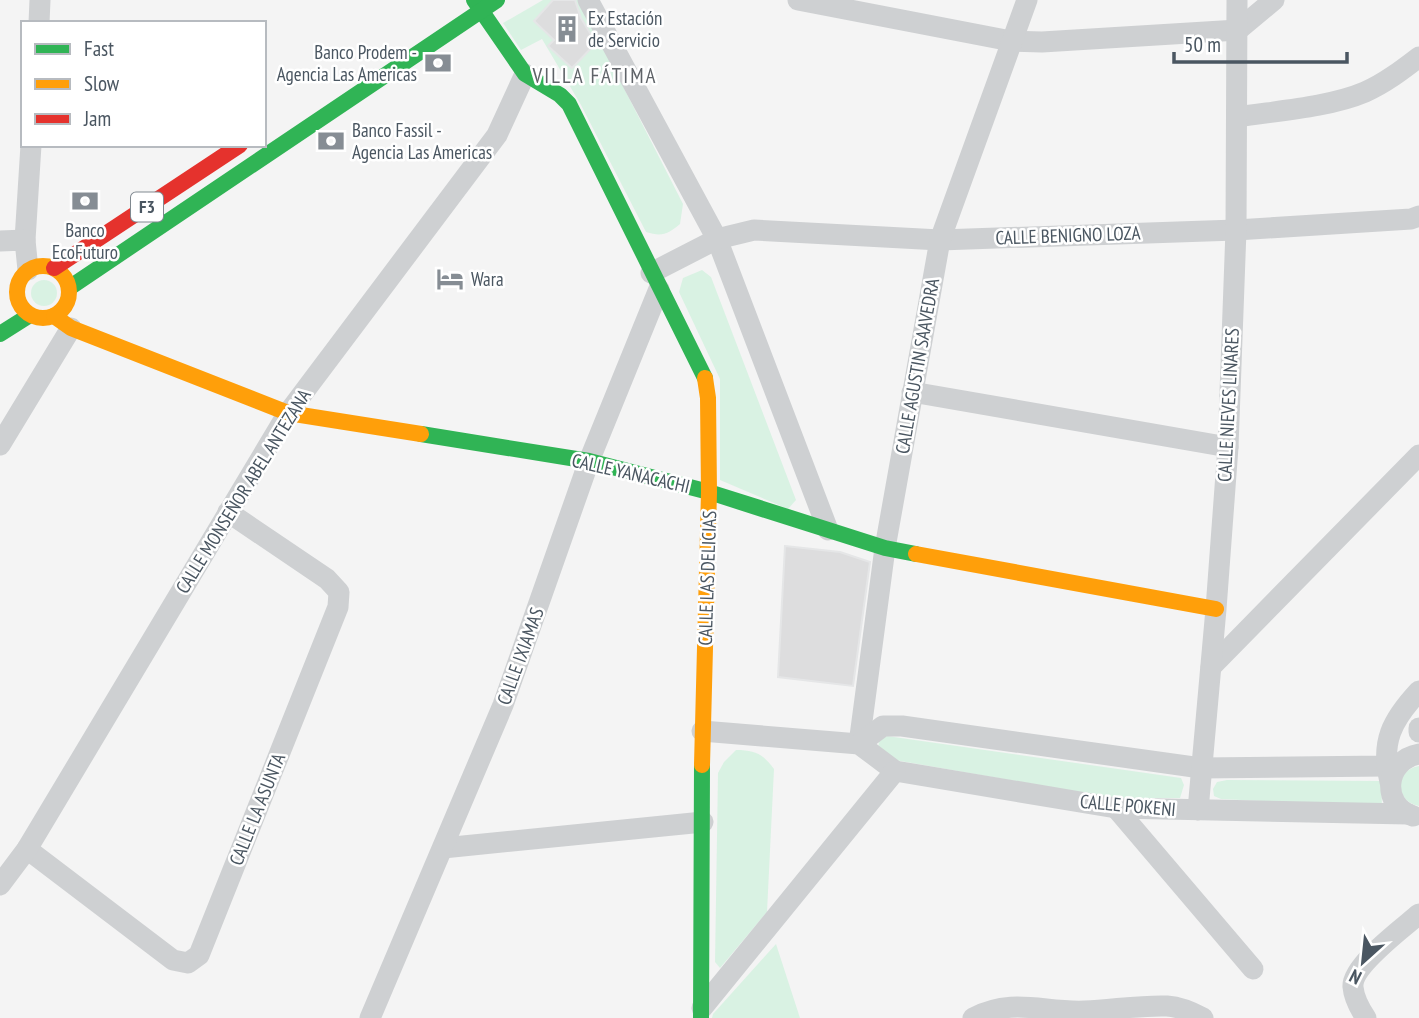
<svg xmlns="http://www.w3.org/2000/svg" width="1419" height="1018" font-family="'PT Sans Narrow',sans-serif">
	<rect width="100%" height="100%" fill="#f4f4f4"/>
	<g fill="#d9f2e3">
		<path d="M543,0H579L683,204L680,224C668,234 662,237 646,232L581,105L542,39L521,50L503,23Z"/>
		<path d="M702,270L711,277L796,500L788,509L720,480V379L679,292L683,278Z"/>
		<circle cx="44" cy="293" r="13"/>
		<path d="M887,736L1181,778L1184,785L1180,798H1114L883,758L878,750L879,741Z"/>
		<path d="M736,750C755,750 763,754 774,769L767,912L720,968L715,962L718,773L724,762Z"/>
		<path d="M1419,766V806C1395,802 1394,770 1419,766Z"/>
		<path d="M1227,780L1381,781L1382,807L1221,799L1214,796L1213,789L1217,782Z"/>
		<path d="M776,944L800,1018H712L713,1014Z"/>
	</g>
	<g fill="#ddddde" stroke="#e5e6e7" stroke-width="2">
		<path d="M553,0H575L581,18L596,43L572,68L548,46L554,40L534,21Z"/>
		<path d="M785,546L840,552L870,562L853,686L778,677Z"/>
	</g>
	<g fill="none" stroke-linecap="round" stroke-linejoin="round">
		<g stroke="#ced0d2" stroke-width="21">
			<path d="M588,0L717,239L828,530"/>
			<path d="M798,0L1011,41L1042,42L1238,30L1274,0"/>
			<path d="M39,23L40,0"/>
			<path d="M1238,117C1276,111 1330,107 1365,92C1385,83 1402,70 1419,57"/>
			<path d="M25,240L31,145"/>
			<path d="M0,241L25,240L28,270"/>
			<path d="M651,273L717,239L754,230L940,240L1236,230L1411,219L1419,216"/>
			<path d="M912,392L1228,447"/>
			<path d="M0,445L71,328"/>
			<path d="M1211,667L1419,455"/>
			<path d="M1419,728V732"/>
			<path d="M702,731L859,744L895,771L1116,808L1408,814"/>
			<path d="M859,744L885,548L940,240L1027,0"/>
			<path d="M859,744L883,726H902L1201,768L1386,766L1397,764"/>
			<path d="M1390,782C1380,742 1392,720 1419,691"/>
			<path d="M1116,808L1253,969"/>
			<path d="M1198,810L1216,609L1228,447L1236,230L1237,0"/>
			<path d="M1413,816C1380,805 1385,760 1419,754"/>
			<path d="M443,848L703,822"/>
			<path d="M27,849L173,960L188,963L199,955L338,607L339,592L327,579L228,512"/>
			<path d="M0,885L27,849L288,413L497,135L525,74"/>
			<path d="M702,1008L895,771"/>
			<path d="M370,1018L503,705L589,461L659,289"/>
			<path d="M973,1018C1014,997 1043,1013 1085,1011C1112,1010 1140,1005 1167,1006C1180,1007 1192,1012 1203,1018"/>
			<path d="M1366,1018C1360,1009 1354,999 1353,987C1351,966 1403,928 1419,914"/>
		</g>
		<g stroke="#30b455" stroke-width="16">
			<path d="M474,0L525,74L560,95L569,104L705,378"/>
			<path d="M69,288L497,0"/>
			<path d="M0,334L30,315"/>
			<path d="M421,434L589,461L709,492L885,548L916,554"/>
			<path d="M701,1018L702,765"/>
		</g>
		<g stroke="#ff9f0a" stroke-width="16">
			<circle cx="43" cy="292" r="26"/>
			<path d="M54,316L71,328L288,413L421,434"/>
			<path d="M916,554L1216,609"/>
			<path d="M702,765L709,492L708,398L705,378"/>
		</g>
		<path stroke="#e5322d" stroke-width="16" d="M54,268L240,145"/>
	</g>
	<defs>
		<symbol id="building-bare" viewBox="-9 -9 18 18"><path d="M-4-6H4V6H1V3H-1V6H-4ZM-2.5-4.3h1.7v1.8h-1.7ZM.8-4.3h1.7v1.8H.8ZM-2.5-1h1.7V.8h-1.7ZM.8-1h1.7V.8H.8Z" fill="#868d94" stroke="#fff" stroke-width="2.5" paint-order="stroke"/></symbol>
		<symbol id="bank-bare" viewBox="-9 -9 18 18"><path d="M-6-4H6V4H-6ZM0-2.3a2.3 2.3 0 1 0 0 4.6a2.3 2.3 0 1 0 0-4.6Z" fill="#868d94" stroke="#fff" stroke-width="2.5" paint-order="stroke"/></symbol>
		<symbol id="hotel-bare" viewBox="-9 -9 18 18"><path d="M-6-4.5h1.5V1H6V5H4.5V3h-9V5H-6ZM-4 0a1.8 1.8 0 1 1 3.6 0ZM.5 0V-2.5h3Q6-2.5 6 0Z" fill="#868d94" stroke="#fff" stroke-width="2.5" paint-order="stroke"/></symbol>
	</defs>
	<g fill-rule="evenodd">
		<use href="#building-bare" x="548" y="10" width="38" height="38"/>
		<use href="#bank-bare" x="419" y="44" width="38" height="38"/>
		<use href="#bank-bare" x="312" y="122" width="38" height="38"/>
		<use href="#bank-bare" x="66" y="182" width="38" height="38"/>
		<use href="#hotel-bare" x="431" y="260" width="38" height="38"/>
	</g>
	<g text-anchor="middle" stroke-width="5" stroke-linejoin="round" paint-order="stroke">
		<rect fill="#fff" stroke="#808990" stroke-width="2" x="131" y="192.5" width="32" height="29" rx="5"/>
		<g font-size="18" font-weight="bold" fill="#4a5661">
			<text x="147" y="213">F3</text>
		</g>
		<g font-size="19" fill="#4a5661" stroke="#fff" text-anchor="start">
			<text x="588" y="25">Ex Estación<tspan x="588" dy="22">de Servicio</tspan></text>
			<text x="417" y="59" text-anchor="end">Banco Prodem -<tspan x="417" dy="22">Agencia Las Americas</tspan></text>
			<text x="352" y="137">Banco Fassil -<tspan x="352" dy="22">Agencia Las Americas</tspan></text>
			<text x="85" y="237" text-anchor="middle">Banco<tspan x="85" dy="22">EcoFuturo</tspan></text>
			<text x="471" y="286">Wara</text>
		</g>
		<g font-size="19" fill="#4a5661" stroke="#fff">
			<text transform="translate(1068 235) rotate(-2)" y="7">CALLE BENIGNO LOZA</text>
			<text transform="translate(917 366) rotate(-80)" y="7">CALLE AGUSTIN SAAVEDRA</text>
			<text transform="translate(1228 405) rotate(-87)" y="7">CALLE NIEVES LINARES</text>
			<text transform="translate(631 473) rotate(13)" y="7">CALLE YANACACHI</text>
			<text transform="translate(243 491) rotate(-58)" y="7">CALLE MONSEÑOR ABEL ANTEZANA</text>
			<text transform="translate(707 578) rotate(-88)" y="7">CALLE LAS DELICIAS</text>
			<text transform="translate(520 656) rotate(-70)" y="7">CALLE IXIAMAS</text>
			<text transform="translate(1128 805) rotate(5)" y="7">CALLE POKENI</text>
			<text transform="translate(257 809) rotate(-68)" y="7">CALLE LA ASUNTA</text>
		</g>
		<g font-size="21" letter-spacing="2" fill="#5f6368" stroke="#fff">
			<text x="595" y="83">VILLA FÁTIMA</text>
		</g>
	</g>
	<rect x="21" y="21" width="245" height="126" fill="#ffffff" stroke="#b7bbc0" stroke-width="2"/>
	<rect x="35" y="44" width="35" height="10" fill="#30b455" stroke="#b7bbc0" stroke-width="2"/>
	<text x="84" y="56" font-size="21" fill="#4a5661">Fast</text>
	<rect x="35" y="79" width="35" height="10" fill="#ff9f0a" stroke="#b7bbc0" stroke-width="2"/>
	<text x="84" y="91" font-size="21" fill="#4a5661">Slow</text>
	<rect x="35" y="114" width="35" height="10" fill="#e5322d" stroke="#b7bbc0" stroke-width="2"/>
	<text x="84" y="126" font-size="21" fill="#4a5661">Jam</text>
	<g transform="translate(1363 962) rotate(207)" stroke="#ffffff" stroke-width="5" paint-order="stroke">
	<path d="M0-5L12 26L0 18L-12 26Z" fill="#4a5661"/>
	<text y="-10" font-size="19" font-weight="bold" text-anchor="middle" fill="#4a5661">N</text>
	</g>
	<path d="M1174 52v10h173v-10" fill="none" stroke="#4a5661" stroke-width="3.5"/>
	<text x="1184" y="52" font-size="21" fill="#4a5661" stroke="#ffffff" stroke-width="5" paint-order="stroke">50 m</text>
</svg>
